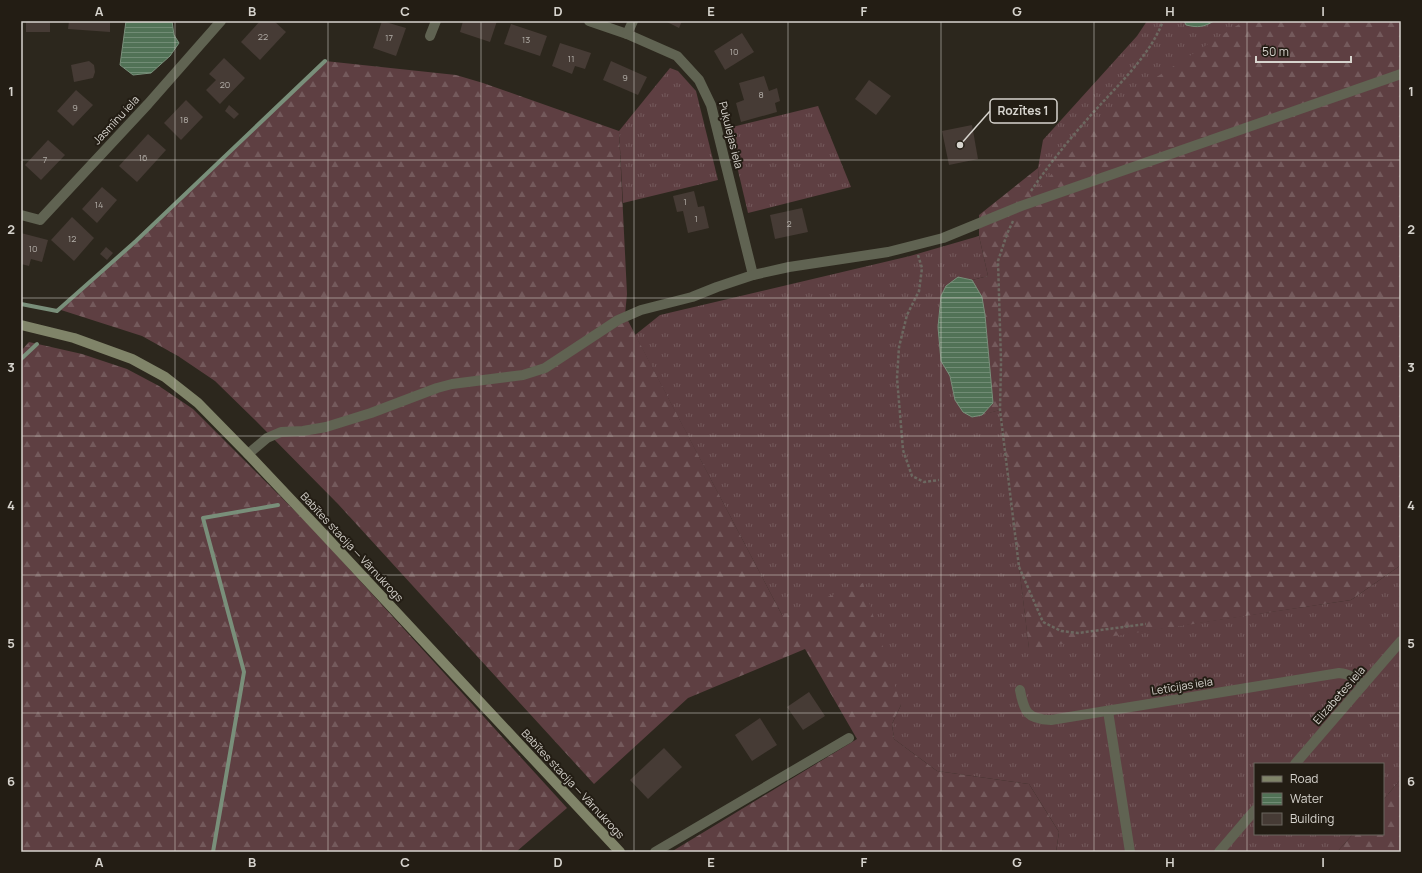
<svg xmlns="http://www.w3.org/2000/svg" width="1422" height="873" font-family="Manrope,sans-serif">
	<defs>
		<pattern id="grass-tufts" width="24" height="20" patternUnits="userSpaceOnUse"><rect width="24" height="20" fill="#5e3f42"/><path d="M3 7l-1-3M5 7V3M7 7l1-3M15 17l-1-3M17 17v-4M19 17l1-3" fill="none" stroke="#745a5c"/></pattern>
		<pattern id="forest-firs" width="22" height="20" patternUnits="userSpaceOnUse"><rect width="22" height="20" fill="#5e3f42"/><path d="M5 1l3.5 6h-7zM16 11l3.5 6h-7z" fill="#745a5c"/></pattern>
		<pattern id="water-rules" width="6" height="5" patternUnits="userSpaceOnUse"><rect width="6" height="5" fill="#517256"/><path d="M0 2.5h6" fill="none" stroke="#718c75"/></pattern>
	</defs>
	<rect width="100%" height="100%" fill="#2c271d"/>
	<g fill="url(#grass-tufts)">
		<path d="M1147,21H1244L1039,189L1038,168L1043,140L1137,36Z"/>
		<path d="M670,68L678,71L696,91L718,180L623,203L619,131Z"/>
		<path d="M818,106L851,187L748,213L728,128Z"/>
		<path d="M979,236L988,276L972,280L958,277L941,296L938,327L941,360L950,376L955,400L972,417L1000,410L1029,648L1351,600L1401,565V779L1383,800V764H1255V834H1353L1337,852H1056L1059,832L1029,784L937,771L894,739L892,724L901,705L782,615L635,335L660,315L910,256Z"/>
	</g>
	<g fill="url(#forest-firs)">
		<path d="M1244,21H1401V565L1351,600L1029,649L1000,410L982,415L993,403L985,315L972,280L988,276L979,236V215L1038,168L1039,188L1116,103Z"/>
		<path d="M325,61L456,75L483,83L619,131L627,294L625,315L782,615L863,583L901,705L892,724L894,739L937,771L1029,784L1059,832L1056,852H671L857,739L805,649L688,698L594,784L338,504L256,421L215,381L178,356L142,336L61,310Z"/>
		<path d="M29,342L82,354L127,369L159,386L193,409L312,528L567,808L516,852H21V351Z"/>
		<path d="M1401,779V852H1337L1353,834H1383V800Z"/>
	</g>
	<g fill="url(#water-rules)" stroke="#798f7a">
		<path d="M126,21H172L174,35L179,43L170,56L151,73L133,75L120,65Z"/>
		<path d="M1184,21H1214C1204,27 1198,28 1186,25Z"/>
		<path d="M958,277L972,280L982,297L985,315L993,403L982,415L972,417L963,412L955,400L950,376L941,361L938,327L941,296L946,286Z"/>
	</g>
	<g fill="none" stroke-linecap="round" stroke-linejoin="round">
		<g stroke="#798f7a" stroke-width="4">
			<path d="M21,304L57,311L136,241L325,61"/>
			<path d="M21,359L37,344"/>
			<path d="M213,852L244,672L203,518L278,505"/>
		</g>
	</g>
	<g fill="#463b35">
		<rect x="26" y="21" width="24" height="11"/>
		<path d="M69,21H110V32L68,29Z"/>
		<path d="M260,21H274L286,32L260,60L241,42Z"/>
		<path d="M382,21L406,28L396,56L373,48Z"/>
		<path d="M463,21H497L490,42L460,32Z"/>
		<path d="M665,21H682L679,28Z"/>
		<path d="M511,24L547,36L540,56L504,44Z"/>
		<path d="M742,33L754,52L725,70L714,51Z"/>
		<path d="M560,43L591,53L585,69L575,66L572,74L552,66Z"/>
		<path d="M224,58L245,78L220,104L206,90L216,80L209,74Z"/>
		<path d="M89,61L94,65L95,72L93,78L74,82L71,65Z"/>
		<path d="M611,61L647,77L638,95L603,80Z"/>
		<path d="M764,76L769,91L777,88L780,101L775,103L777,112L741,122L736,103L744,100L739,83Z"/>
		<path d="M869,80L891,96L876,115L855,99Z"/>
		<path d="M76,90L93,105L73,126L57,111Z"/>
		<path d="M186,100L203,117L181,140L164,123Z"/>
		<path d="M229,105L239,114L234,119L225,111Z"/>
		<path d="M972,125L978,159L949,165L942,131Z"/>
		<path d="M148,134L166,150L137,182L119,166Z"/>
		<path d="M48,140L65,155L41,180L25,165Z"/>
		<path d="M102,187L117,200L97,223L82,209Z"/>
		<path d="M694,191L698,207L704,206L709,228L688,233L683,211L677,212L673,196Z"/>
		<path d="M802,208L808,232L775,239L770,215Z"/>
		<path d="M72,217L94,238L74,261L51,240Z"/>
		<path d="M21,233L48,240L42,262L31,259L29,266L21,264Z"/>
		<path d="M106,247L113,253L107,260L100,254Z"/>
		<path d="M809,692L825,716L803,730L787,707Z"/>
		<path d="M760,718L777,745L752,761L735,735Z"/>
		<path d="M664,748L682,767L648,799L630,780Z"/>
	</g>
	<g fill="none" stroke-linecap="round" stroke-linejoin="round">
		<g stroke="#6c6860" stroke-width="2.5" stroke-dasharray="3 2" stroke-linecap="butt">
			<path d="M1031,191C1052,160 1076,131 1101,104C1124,79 1151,53 1163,21"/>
			<path d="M1013,221L1007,234L998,261L1001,361L1000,410L1019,567L1043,622L1061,631L1078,633L1146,624"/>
			<path d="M918,255L922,268L919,291L907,315L899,347L897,378L903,450L912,476L924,482L939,480"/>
		</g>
		<g stroke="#606352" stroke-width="10">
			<path d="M589,21L627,34L677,56L699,80L711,105L753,275"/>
			<path d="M627,34L633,21"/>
			<path d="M430,36L436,21"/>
			<path d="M21,215L40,220L148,104L221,21"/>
			<path d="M1020,690C1024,712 1027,719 1051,720L1339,673C1350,674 1355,678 1363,685"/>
			<path d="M1108,711L1130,852"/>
			<path d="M1295,764L1401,641"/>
			<path d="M655,852L849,738"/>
			<path d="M1219,852L1255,810"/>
		</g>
		<path stroke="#606352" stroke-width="10" d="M248,454L267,438L281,432L303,431L326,427L371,413L437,388L452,384L523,375L545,368L618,320L641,310L692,297L717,287L753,275L789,267L888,252L943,238L1021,206L1401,74"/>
		<path stroke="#808469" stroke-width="10" d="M21,325L74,338L132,359L165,377L198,403L248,454L316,526L620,852"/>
	</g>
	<path fill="none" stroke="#d7d4ce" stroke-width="1" stroke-opacity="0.55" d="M175,21V852M328,21V852M481,21V852M634,21V852M788,21V852M941,21V852M1094,21V852M1247,21V852M21,160H1401M21,298H1401M21,436H1401M21,575H1401M21,713H1401"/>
	<g text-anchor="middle" stroke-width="4" stroke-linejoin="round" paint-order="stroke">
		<g font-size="9" fill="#b3aea8">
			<text x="263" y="40">22</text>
			<text x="389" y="41">17</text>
			<text x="526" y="43">13</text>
			<text x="734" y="55">10</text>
			<text x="571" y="62">11</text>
			<text x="625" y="81">9</text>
			<text x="225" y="88">20</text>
			<text x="761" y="98">8</text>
			<text x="75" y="111">9</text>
			<text x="184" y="123">18</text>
			<text x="143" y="161">16</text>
			<text x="45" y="163">7</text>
			<text x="685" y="205">1</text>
			<text x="99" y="208">14</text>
			<text x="696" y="222">1</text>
			<text x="789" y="227">2</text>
			<text x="72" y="242">12</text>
			<text x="33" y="252">10</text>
		</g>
		<g font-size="11" fill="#d7d4ce" stroke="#231d14">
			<text transform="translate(116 120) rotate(-47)" y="4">Jasmīnu iela</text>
			<text transform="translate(731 135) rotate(76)" y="4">Puķulejas iela</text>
			<text transform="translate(352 547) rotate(47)" y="4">Babītes stacija — Vārnukrogs</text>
			<text transform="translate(1182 686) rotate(-9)" y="4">Letīcijas iela</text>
			<text transform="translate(1339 695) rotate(-49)" y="4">Elizabetes iela</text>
			<text transform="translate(573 784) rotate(47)" y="4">Babītes stacija — Vārnukrogs</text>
		</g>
	</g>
	<path fill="none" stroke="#d7d4ce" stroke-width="1.5" d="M960 145L990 111"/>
	<circle fill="#d7d4ce" stroke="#231d14" stroke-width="1.5" cx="960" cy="145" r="4"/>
	<rect fill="#231d14" stroke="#d7d4ce" stroke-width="1.5" x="990" y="99" width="67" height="24" rx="4"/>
	<g font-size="12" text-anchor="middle" font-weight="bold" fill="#d7d4ce">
		<text x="1023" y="115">Rozītes 1</text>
	</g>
	<rect width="1422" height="873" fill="none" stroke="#231d14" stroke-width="44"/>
	<rect x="1254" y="763" width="130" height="72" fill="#231d14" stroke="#6b665e"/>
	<rect x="1262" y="776" width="20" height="6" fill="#808469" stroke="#6b665e"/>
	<text x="1290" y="783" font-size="12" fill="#d7d4ce">Road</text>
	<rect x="1262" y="793" width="20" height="12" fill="url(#water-rules)" stroke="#6b665e"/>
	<text x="1290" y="803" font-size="12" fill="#d7d4ce">Water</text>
	<rect x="1262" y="813" width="20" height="12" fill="#463b35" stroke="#6b665e"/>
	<text x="1290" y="823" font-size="12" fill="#d7d4ce">Building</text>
	<path d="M1256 56v6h95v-6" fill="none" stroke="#d7d4ce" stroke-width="2"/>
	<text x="1262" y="56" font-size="12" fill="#d7d4ce" stroke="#231d14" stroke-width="3" paint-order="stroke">50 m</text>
	<rect x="22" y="22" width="1378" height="829" fill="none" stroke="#d7d4ce" stroke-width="1.5"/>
	<g font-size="13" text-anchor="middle" font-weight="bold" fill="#d7d4ce">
		<text x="99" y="16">A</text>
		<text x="252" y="16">B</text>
		<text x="405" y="16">C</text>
		<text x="558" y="16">D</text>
		<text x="711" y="16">E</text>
		<text x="864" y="16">F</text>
		<text x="1017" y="16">G</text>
		<text x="1170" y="16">H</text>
		<text x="1323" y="16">I</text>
		<text x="11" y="96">1</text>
		<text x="1411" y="96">1</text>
		<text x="11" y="234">2</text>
		<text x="1411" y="234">2</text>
		<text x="11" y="372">3</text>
		<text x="1411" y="372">3</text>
		<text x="11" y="510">4</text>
		<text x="1411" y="510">4</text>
		<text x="11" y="648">5</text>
		<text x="1411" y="648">5</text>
		<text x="11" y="786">6</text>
		<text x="1411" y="786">6</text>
		<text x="99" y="867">A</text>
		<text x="252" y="867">B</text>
		<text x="405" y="867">C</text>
		<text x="558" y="867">D</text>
		<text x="711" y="867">E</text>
		<text x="864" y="867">F</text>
		<text x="1017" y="867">G</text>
		<text x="1170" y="867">H</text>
		<text x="1323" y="867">I</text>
	</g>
</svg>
